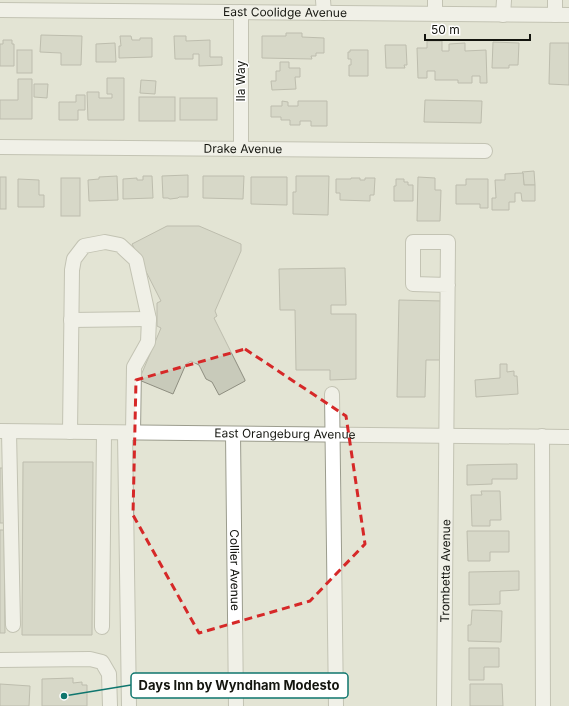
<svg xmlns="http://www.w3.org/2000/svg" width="569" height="706" font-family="Inter,sans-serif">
	<rect width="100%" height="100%" fill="#e3e4d4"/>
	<g fill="#c8caba" stroke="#8e8e80">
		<path d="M286,33H302V37L324,38V53H316V56H311L312,59L262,58V36H286Z"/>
		<path d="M41,35L82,36L81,65H61V53L40,52Z"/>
		<path d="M120,36H131L132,40H140V38H152V57L119,58V46H121Z"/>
		<path d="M174,36H186V41L210,40V57H222V65L199,66V54H193V59H175Z"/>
		<path d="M3,40H12V44H14V66H0V44H3Z"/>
		<path d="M427,41H442V51H449V44L465,43V51L486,50L487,83H480V76H472V83H458V80H435V71H427V78H418L417,48H427Z"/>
		<path d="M493,42L519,43L518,65H509V68H492Z"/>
		<path d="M115,43L116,62H96V44Z"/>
		<path d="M550,43H569V85L549,84Z"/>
		<path d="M385,45H406L407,65H404L405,68H386Z"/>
		<rect x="17" y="50" width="15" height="23"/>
		<path d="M350,50H368V76H349V65H351V59H348V52H350Z"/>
		<path d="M280,62H289V68H300V77H295L296,89L272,90L271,81H276V71H280Z"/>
		<path d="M107,78H124V120H88L87,92H99V98H112V94H107Z"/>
		<path d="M18,79H32V119H0V100H18Z"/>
		<path d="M141,80L156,81L155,94L140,93Z"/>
		<path d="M34,84H48L47,98L34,97Z"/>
		<path d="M76,95H85V110H78V120H59V102H76Z"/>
		<rect x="139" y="97" width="36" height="24"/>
		<rect x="180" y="98" width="37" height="22"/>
		<path d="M425,100L482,101L481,123L424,122Z"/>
		<path d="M282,101L288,102V106H298V101H327V126H311V121H300V125H290V120H281V117H271V106H282Z"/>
		<path d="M534,171L535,185H524L523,173L522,172Z"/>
		<path d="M523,173L524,185H535V201H522L521,193H515V202H509V210H492V198H496L495,180H505V174Z"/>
		<path d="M188,175V197H179L178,198L170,199L168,198H163L162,176Z"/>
		<path d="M117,176L118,200L89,201L88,180L99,179V177Z"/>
		<path d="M143,176H152L153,198L123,199V179L137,178V180H143Z"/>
		<path d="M203,176H244L243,199L203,198Z"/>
		<path d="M296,176H329L328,215L293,214V192H296Z"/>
		<rect x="0" y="177" width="6" height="32"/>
		<path d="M251,177H287V205L251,204Z"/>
		<path d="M418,177L435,178V190H441L440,221H417Z"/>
		<rect x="61" y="178" width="19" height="38"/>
		<path d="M351,178H360V180H365V178H375L374,195H370V201L340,200V193H336V179H351Z"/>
		<path d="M18,179L39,180V195H44V207H18Z"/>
		<path d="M396,179H404V182H408V185H413V201H394V186H396Z"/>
		<path d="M466,179H488V208H480V204H456V185H466Z"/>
		<path d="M167,226H199L241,244V251L215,311L217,316L214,318L245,380V381L219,395L212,382L206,379L199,365L191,361L186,364L173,394L139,380L161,328L157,326V303L161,301L132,244Z"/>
		<path d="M345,268L346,305H331V314H356V379L330,380V370H296L295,310H280L279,269Z"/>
		<path d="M399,300L443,301L442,360H426L425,397H397Z"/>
		<path d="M500,364H507V372L514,371V376H517L518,394L476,397L475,380L500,378Z"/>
		<path d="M23,462H93L92,635H22Z"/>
		<path d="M517,464V479H492V484L467,485V465Z"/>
		<path d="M0,468H3L4,523H0Z"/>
		<path d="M481,491H500L501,520H490V526H472L471,495H482Z"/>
		<path d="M0,530H4L5,633H0Z"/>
		<path d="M467,531H509V552H490V561H468Z"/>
		<path d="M519,571V590L500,591V604L469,605V572Z"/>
		<path d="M472,610L502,611L501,642L468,641V625H471Z"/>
		<path d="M469,648H499V667H484V680H469Z"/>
		<path d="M73,678V683L82,682V685H87V706H42V679Z"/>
		<path d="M0,684L30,686L29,706H0Z"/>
		<path d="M470,684H502L503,706H470Z"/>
	</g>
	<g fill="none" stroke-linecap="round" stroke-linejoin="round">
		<defs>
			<g id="minor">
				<path d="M323,0L324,13"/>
				<path d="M555,0V15"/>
				<path id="s1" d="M0,10L569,15"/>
				<path d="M241,12V149"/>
				<path d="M435,14V0"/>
				<path d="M503,15L504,0"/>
				<path id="s2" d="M0,147L485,151"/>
				<path d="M71,320L149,319"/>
				<path d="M332,394L336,706"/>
				<path id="s3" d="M0,431L569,437"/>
				<path d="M9,432L13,625"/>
				<path d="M70,432L72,270L74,259L84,246L105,242L120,245L136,260L149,319L148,342L134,367L133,433"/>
				<path d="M125,433L129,706"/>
				<path id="s4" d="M233,434L236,706"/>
				<path d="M542,436L543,706"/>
				<path d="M102,627L104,433"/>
				<path d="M0,660L90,659L102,662L109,674L110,706"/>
				<path id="s5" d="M444,706C446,551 448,396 448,242H413V284L448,285"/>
			</g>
		</defs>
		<use href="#minor" stroke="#9b9c8d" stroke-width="16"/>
		<use href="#minor" stroke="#fff" stroke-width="14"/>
	</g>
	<path d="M0 0H569V706H0ZM245,349L346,416L365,544L310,601L199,633L133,515L136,380Z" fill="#e3e4d4" fill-opacity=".55" fill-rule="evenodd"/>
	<path fill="none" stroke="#d62828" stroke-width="3" stroke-dasharray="8 5" stroke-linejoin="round" d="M245,349L346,416L365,544L310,601L199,633L133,515L136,380Z"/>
	<g text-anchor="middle" stroke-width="3" stroke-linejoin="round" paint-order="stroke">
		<g font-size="12" fill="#14150f" stroke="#fff">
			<text dy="4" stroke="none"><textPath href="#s1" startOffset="285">East Coolidge Avenue</textPath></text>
			<text transform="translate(241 81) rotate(-90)" y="4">Ila Way</text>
			<text dy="4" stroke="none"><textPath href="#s2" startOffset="243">Drake Avenue</textPath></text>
			<text dy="4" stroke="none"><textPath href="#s3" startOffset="285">East Orangeburg Avenue</textPath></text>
			<text dy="4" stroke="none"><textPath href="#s4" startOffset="136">Collier Avenue</textPath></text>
			<text dy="4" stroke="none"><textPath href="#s5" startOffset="135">Trombetta Avenue</textPath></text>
		</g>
	</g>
	<path fill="none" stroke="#0f766e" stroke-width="1.5" d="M64 696L131 685"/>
	<circle fill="#0f766e" stroke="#fff" stroke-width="1.5" cx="64" cy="696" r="4"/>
	<rect fill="#fff" stroke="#0f766e" stroke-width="1.5" x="131" y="673" width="217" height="25" rx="4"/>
	<g font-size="13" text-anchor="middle" font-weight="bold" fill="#14150f">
		<text x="239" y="690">Days Inn by Wyndham Modesto</text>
	</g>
	<path d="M425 34v6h105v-6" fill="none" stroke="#14150f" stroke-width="2"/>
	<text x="431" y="34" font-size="12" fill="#14150f" stroke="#ffffff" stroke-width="3" paint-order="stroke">50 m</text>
</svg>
